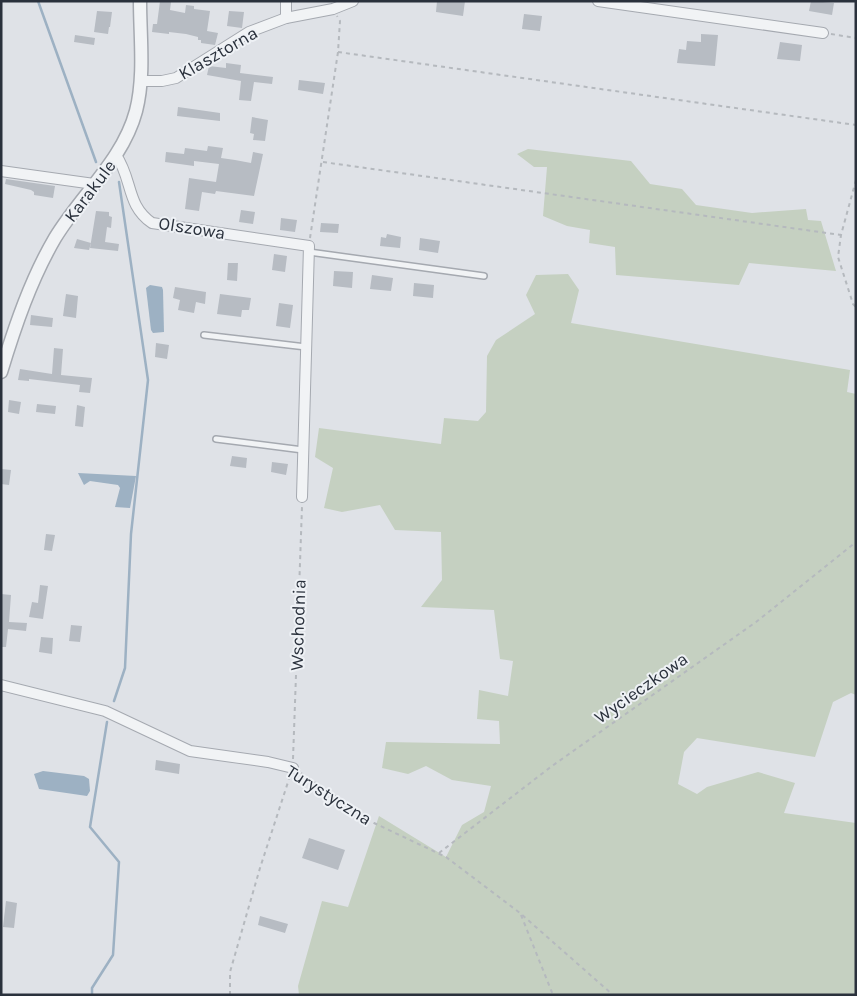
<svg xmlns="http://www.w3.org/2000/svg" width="857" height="996" font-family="Karla,sans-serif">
	<rect width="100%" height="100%" fill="#dfe2e7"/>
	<g fill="#c5d0c1">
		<path d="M528,149L631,161L650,184L682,189L696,205L752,213L806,209L808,220L821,221L836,271L749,263L739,285L616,275L615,247L589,243L590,230L567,226L543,216L547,167H534L517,154Z"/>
		<path d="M568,274L579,290L571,323L850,370L847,392L856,394V695L851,693L833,702L815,757L697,738L684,752L678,784L697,794L707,787L758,772L795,783L784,813L856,823V995H299L298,986L322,901L348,907L379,816L446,857L462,825L484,812L491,786L452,780L426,766L408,774L382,768L386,742L500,744L499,721L477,719L479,690L508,696L513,661L500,659L494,610L421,607L442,580L441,532L395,530L380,505L342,512L324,508L333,468L315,457L319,428L441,444L444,418L478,421L486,412L487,356L496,340L535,314L526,295L536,275Z"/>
	</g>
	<g fill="#9db1c3">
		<path d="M150,285L162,287L163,290L164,332L153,333L151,330L146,288Z"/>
		<path d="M78,473L136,476L130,508L115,507L120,488L118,485L90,481L84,485Z"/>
		<path d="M43,771L84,776L89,779L90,791L87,796L39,789L34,774Z"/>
	</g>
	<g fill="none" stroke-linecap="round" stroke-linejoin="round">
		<g stroke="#9db1c3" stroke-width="2.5">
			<path d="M38,1L96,162"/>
			<path d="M114,701L125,668L131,534L148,380L119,182"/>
			<path d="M92,995V988L113,955L119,862L90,827L107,722"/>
		</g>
	</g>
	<g fill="#b7bcc3">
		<path d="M160,1L171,2L170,10L185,13L186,5L194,6V9L210,11L207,31L218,33L215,45L201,43V40H198V37L186,34L169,32V34L152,32L153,24H157Z"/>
		<path d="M437,1H465L463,16L436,12Z"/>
		<path d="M811,1L834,3L832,15L809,11Z"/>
		<path d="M97,11L112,12L110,27H109L108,34L94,32Z"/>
		<path d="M229,11L244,12L242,28L227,26Z"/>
		<path d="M524,14L542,16L540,31L522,29Z"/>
		<path d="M701,34L718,35L715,66L677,63L679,49L686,50L687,41L701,42Z"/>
		<path d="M75,35L95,38L94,45L74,42Z"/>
		<path d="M780,42L802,45L800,61L777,59Z"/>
		<path d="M226,63L241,65L240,73L273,77L272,84L254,82L251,101L239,100L241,81L207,75L209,66L226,68Z"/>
		<path d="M299,80L325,83L323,94L298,90Z"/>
		<path d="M178,107L220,113V121L177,116Z"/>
		<path d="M252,117L268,120L265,141L253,140L254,134L250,133Z"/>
		<path d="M208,146L223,148L221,158L235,160L251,163L253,152L263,154L254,196L216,191L215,194L202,192L199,211L185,209L189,178L216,182L219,164L194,161V166L165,162L166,152L184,154L185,148L207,151Z"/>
		<path d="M6,179L55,186L53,198L34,195V192L31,190L5,184Z"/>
		<path d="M241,210L255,212L253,224L239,222Z"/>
		<path d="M96,211L109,212V216L112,217L111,228L107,227L105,242L119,244L118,251L90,248Z"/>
		<path d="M281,218L297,220L295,232L280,230Z"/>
		<path d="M321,223L339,224L338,233L320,232Z"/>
		<path d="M387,234L401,237L400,248L380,246L381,237L386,238Z"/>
		<path d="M420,238L440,241L438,253L419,250Z"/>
		<path d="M77,239L91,243L89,250L74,248Z"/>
		<path d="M274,254L287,256L285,272L272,270Z"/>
		<path d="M228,263H238L237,281L227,280Z"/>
		<path d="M334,271L353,272L352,288L333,286Z"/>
		<path d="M372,275L393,278L391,291L370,289Z"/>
		<path d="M414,283L434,285L433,298L413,296Z"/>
		<path d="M175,287L206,292L205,304L196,302L194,313L178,310L180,300L173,298Z"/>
		<path d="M66,294L78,296L76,318L63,316Z"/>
		<path d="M220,294L251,298L249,310H242L241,317L217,314Z"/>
		<path d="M279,303L293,305L290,328L276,326Z"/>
		<path d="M31,315L53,318L52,327L30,325Z"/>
		<path d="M156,343L169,345L167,359L155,357Z"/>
		<path d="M54,348L63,349L61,375L92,378L90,393L79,392L80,385L29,379V381L18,380L20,369L52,374Z"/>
		<path d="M9,400L21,402L19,414L8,412Z"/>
		<path d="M37,404L56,406L55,414L36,412Z"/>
		<path d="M77,405L85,407L83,427L75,426Z"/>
		<path d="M232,456L247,458L246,468L230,466Z"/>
		<path d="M272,462L288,464L286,475L271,472Z"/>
		<path d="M1,469L11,470L9,485L1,484Z"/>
		<path d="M46,534L55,535L52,551L44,550Z"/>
		<path d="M40,585L48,586L43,619L29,617L32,602L38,603Z"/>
		<path d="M1,594L11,595L9,622L27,623L26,631L8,629L6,647H1Z"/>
		<path d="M71,625L82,626L80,642L69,641Z"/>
		<path d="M41,637L53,638L52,654L39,652Z"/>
		<path d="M156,760L180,764L179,774L155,770Z"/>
		<path d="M309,838L345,850L338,870L302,858Z"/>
		<path d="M6,901L17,903L14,928L3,927Z"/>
		<path d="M260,916L288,924L285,933L258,925Z"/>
	</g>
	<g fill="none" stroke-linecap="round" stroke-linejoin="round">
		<defs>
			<g id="service">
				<path d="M309,252L484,276"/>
				<path d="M204,335L306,347"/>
				<path d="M216,439L303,450"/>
			</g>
			<g id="minor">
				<path d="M286,1V18"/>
				<path d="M598,1L823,33"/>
				<path d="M140,81H162L176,78L249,32L286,18L333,9L353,1"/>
				<path d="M116,155C133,180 126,205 152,223L309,246L302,497"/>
				<path d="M1,171L94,184"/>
				<path d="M1,685L105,711L190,751L268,762L293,768"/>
			</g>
			<path id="tertiary" d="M1,372C15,326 31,279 55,238C81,195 123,160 136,111C145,76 140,37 140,1"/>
		</defs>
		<use href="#service" stroke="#a5a9b0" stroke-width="8"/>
		<use href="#minor" stroke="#a5a9b0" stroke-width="12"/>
		<use href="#tertiary" stroke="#a5a9b0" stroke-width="15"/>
		<g stroke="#b5b9be" stroke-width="2" stroke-dasharray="4 4" stroke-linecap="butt">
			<path d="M831,34L856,38"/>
			<path d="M338,52L856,125"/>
			<path d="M323,162L841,235"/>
			<path d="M856,180L841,235L838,257L853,304L856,307"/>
			<path d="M310,238L338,52L340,21L337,16"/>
			<path d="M293,759L302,507"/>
			<path d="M301,773L374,823L446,857L520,913L613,995"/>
			<path d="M439,853L552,766L756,622L856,542"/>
			<path d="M521,915L553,995"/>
			<path d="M230,995V972L260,868L290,776"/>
		</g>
		<use href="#service" stroke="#f1f3f5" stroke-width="5"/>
		<use href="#minor" stroke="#f1f3f5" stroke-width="10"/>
		<use href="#tertiary" stroke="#f1f3f5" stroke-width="12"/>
	</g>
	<g text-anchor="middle" stroke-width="4" stroke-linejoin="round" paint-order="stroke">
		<g font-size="18" fill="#2a313c" stroke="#eef1f5">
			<text transform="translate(218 53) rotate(-30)" y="6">Klasztorna</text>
			<text transform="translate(90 191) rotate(-53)" y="6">Karakule</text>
			<text transform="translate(192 228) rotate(9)" y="6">Olszowa</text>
			<text transform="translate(298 625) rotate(-88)" y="6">Wschodnia</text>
			<text transform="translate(641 688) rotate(-35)" y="6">Wycieczkowa</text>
			<text transform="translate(329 795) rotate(32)" y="6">Turystyczna</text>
		</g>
	</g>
	<rect width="857" height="996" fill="none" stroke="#2a313c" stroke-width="5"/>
</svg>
